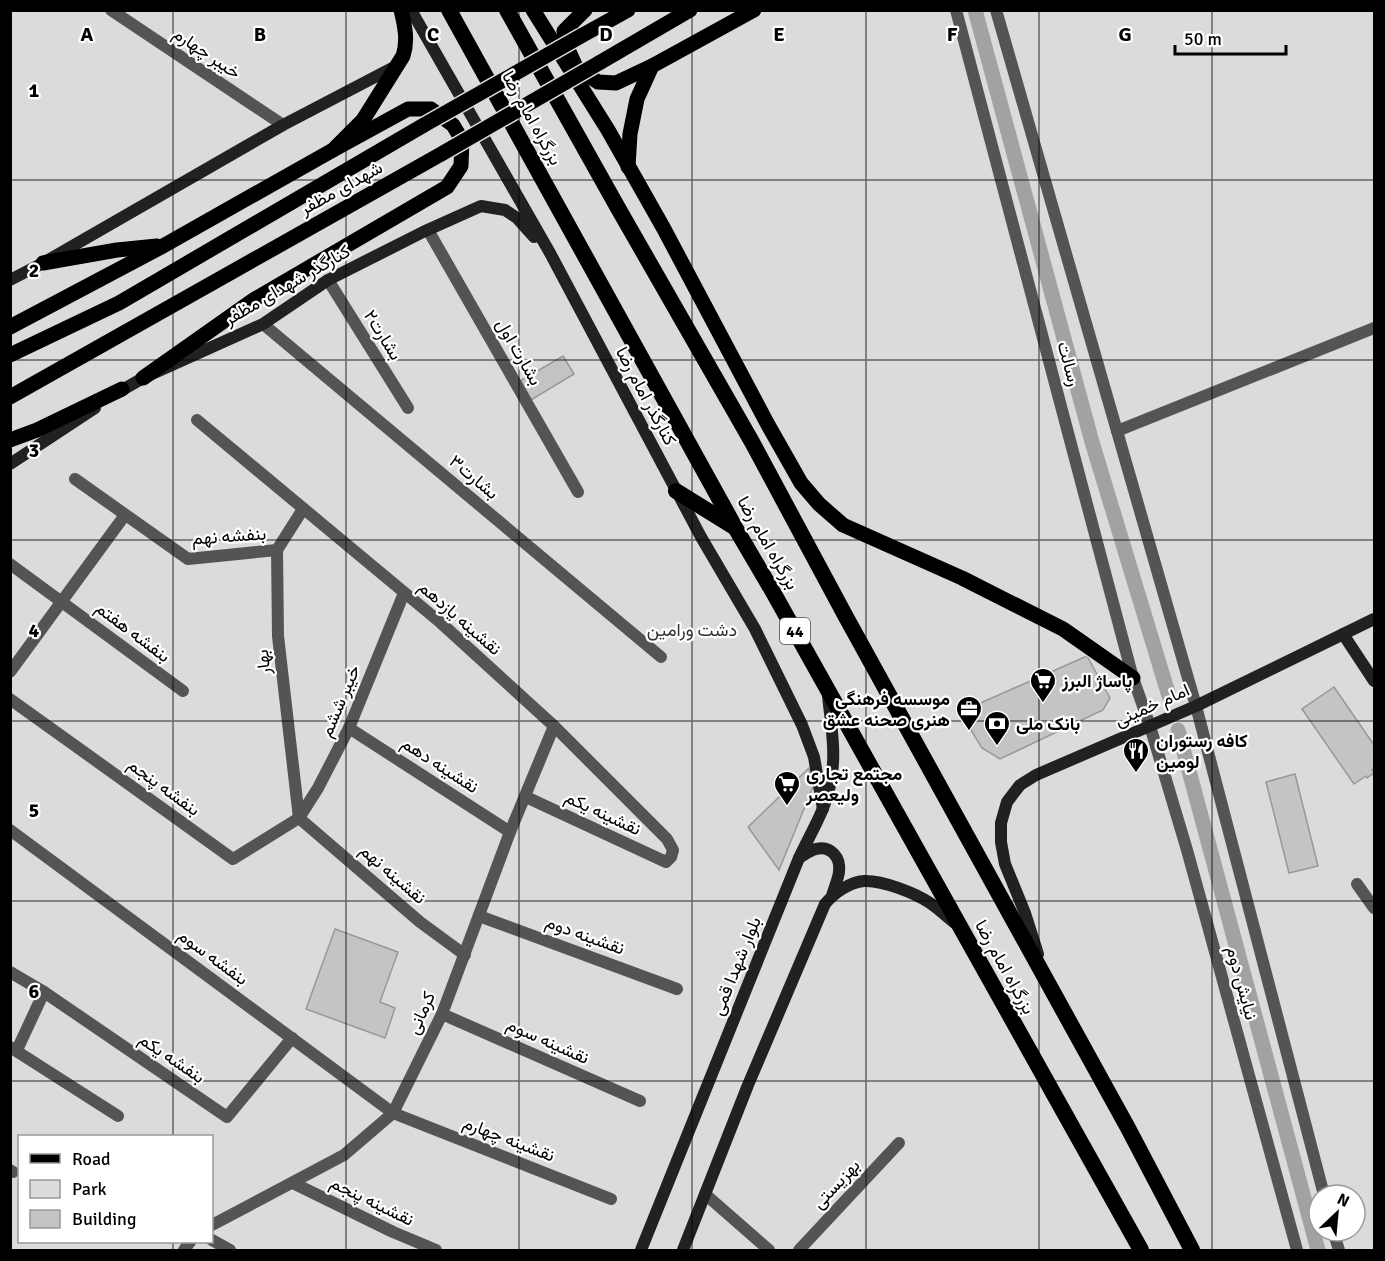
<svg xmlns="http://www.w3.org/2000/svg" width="1385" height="1261" font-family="Signika,Vazirmatn,sans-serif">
	<rect width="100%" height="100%" fill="#fff"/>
	<path fill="#dbdbdb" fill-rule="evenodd" d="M10,11H1374V1250H11ZM20,1136H212V1242H20ZM1319,1195H1355V1231H1319Z"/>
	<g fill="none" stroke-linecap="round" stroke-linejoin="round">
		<g stroke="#a2a2a2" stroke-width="15">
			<path d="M975,10L1092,442L1169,696"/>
			<path d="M1178,730L1318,1250"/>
		</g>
	</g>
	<g fill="#c4c4c4" stroke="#989898" stroke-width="1.5">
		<path d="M563,356L574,374L531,400L520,381Z"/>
		<path d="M1087,656L1110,698L1103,710L1000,759L982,748L960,712Z"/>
		<path d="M1334,687L1374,745V768L1372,770L1374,773L1367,778L1366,776L1354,784L1302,709Z"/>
		<path d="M809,768L813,787L779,870L748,827Z"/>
		<path d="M1295,774L1318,866L1289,873L1266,782Z"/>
		<path d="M335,929L398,952L380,1002L395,1008L385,1038L306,1009Z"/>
	</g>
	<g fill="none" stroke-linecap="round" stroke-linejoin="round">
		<defs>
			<g id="primary">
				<path d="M533,10L608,130L664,229L767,423L801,483L819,504L843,525L962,578L1063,629L1133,678"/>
				<path d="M585,10L564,31L567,47L576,67L598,82L616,83L652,66L754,10"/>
				<path d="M581,36L628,10"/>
				<path d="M599,63L690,10"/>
				<path d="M628,167L630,134L637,99L652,66"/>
				<path d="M43,263L117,250L157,246"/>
				<path d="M10,327L163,246L333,150L363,120L403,56C408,41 405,26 401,10"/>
				<path d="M10,355L119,303L424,125"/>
				<path d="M143,378L255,299L447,187L461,166L462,140L453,125L431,109H408L333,150"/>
				<path d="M10,397L443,153"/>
				<path d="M10,440L37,430L122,389"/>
			</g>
			<g id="trunk">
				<path d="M449,10L736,529L773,592L1141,1250"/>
				<path d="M507,10L618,208L752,442L846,617L1128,1128L1192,1250"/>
				<path d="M676,491L734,527"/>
			</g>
		</defs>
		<use href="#primary" stroke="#dbdbdb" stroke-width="18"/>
		<use href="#trunk" stroke="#dbdbdb" stroke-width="20"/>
		<g stroke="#545454" stroke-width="12">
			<path d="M111,10L283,125"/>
			<path d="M428,230L578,492"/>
			<path d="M328,280L408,408"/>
			<path d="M263,324L661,657"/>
			<path d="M197,420L441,623L554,726L667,839L673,850L671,857L666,862L526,797"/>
			<path d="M1117,431L1374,328"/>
			<path d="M75,479L188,559L277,550"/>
			<path d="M10,564L183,691"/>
			<path d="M10,672L125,515"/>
			<path d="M10,699L233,859L299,818L318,788L349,728L404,593"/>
			<path d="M349,728L510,832"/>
			<path d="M299,818L278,636L277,550L303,509"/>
			<path d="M299,818L420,922L465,955"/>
			<path d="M10,830L393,1113L611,1199"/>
			<path d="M1357,884L1374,908"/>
			<path d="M479,916L677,989"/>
			<path d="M10,972L44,992L227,1117L292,1038"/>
			<path d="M442,1014L640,1101"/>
			<path d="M10,1047L118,1116"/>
			<path d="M17,1050L44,992"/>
			<path d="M10,1170L13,1172"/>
			<path d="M293,1183L393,1232L436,1250"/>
			<path d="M705,1194L769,1250"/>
			<path d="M212,1240L230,1250"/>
			<path d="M799,1250L899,1143"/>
		</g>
		<g stroke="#545454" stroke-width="12">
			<path d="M956,10L1133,678L1150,726L1187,850L1297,1250"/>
			<path d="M996,10L1196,706L1324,1195"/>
			<path d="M212,1225L344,1155L393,1113L442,1014L510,832L554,726"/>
			<path d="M1333,1231L1339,1250"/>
			<path d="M184,1250L190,1242"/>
		</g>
		<g stroke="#212121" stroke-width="12">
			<path d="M411,10L550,253L701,537L755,629L802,725L814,757L823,809"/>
			<path d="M10,280L43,263L283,125L396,66"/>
			<path d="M117,393L143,378L263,324L328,280L423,232L481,206L505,210L517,218L534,237"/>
			<path d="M10,464L95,408"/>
			<path d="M1343,634L1374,681"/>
			<path d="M799,858C804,855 810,850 816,849C831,845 841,858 839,872C838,880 834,888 832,896"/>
			<path d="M1038,954L1025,913L1005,864L1001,842V823L1007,802L1020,785L1036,775L1196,706L1374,619"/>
			<path d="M641,1250L799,858C810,834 825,811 830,785C837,756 831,725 828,696"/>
			<path d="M683,1250L748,1085L825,904C834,893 850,882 864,881C882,880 915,893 930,903C939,909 947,917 955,923"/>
		</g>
		<use href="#primary" stroke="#000" stroke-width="15"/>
		<use href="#trunk" stroke="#000" stroke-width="16"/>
		<defs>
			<g id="primary-bridge">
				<path d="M424,125L581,36"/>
				<path d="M443,153L599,63"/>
			</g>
		</defs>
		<use href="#primary-bridge" stroke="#dbdbdb" stroke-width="18" stroke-linecap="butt"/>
		<use href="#primary-bridge" stroke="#000" stroke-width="15"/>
	</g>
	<path fill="none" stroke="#000" stroke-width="1.5" stroke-opacity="0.55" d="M173,10V1136M346,10V1250M519,10V1250M692,10V1250M866,10V1250M1039,10V1250M1212,10V1250M10,180H1374M10,360H1374M10,540H1374M10,721H1374M10,901H1374M10,1081H1374M173,1242V1250"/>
	<defs>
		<symbol id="supermarket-pin" viewBox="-11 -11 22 30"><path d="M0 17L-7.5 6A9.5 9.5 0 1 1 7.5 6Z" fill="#000" stroke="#fff"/><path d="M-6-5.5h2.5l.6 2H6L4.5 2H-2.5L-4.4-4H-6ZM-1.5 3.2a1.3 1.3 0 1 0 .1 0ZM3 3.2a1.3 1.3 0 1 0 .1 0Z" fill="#fff"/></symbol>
		<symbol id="office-pin" viewBox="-11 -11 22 30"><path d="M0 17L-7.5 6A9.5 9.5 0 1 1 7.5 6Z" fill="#000" stroke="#fff"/><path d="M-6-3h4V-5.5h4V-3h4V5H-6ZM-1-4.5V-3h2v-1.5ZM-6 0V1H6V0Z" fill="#fff"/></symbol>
		<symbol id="bank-pin" viewBox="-11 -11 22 30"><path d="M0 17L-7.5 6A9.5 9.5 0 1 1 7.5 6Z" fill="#000" stroke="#fff"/><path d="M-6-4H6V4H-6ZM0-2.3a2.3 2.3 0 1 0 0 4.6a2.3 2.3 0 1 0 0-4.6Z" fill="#fff"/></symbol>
		<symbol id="restaurant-pin" viewBox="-11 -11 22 30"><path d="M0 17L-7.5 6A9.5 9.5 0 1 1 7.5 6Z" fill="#000" stroke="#fff"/><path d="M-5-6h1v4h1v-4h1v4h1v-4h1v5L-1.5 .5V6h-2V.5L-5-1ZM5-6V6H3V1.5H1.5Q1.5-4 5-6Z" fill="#fff"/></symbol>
	</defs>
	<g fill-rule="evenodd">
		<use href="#supermarket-pin" x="1028" y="666" width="30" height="40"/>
		<use href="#office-pin" x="954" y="694" width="30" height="40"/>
		<use href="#bank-pin" x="982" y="709" width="30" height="40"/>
		<use href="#restaurant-pin" x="1121" y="736" width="30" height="40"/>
		<use href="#supermarket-pin" x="772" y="769" width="30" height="40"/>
	</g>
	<g text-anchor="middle" stroke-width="4.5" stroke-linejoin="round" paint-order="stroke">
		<rect fill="#fff" stroke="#4c4c4c" stroke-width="1.5" x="780" y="618" width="30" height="26" rx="4.5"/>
		<g font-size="16" font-weight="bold" fill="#000">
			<text x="795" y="637">44</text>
		</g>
		<g font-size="18" fill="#000" stroke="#fff">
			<text transform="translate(207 53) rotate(34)" y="6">خیبر چهارم</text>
			<text transform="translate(532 118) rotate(61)" y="6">بزرگراه امام رضا</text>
			<text transform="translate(341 188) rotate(-29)" y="6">شهدای مظفر</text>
			<text transform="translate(287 285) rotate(-30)" y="6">کنارگذر شهدای مظفر</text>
			<text transform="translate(383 335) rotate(58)" y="6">بشارت۲</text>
			<text transform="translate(519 352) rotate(60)" y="6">بشارت اول</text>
			<text transform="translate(1069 364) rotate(75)" y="6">رسالت</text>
			<text transform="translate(646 396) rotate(62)" y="6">کنارگذر امام رضا</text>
			<text transform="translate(474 477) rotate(40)" y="6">بشارت۳</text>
			<text transform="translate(229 536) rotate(-4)" y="6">بنفشه نهم</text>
			<text transform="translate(768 543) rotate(60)" y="6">بزرگراه امام رضا</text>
			<text transform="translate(460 618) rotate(41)" y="6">نقشینه یازدهم</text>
			<text transform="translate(133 632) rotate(37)" y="6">بنفشه هفتم</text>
			<text transform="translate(263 662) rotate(-96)" y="6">بهار</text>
			<text transform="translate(340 701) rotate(-67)" y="6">خیبر ششم</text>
			<text transform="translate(1152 705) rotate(-24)" y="6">امام خمینی</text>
			<text transform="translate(440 765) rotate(33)" y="6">نقشینه دهم</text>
			<text transform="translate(164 787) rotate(36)" y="6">بنفشه پنجم</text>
			<text transform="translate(603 813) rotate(25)" y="6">نقشینه یکم</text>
			<text transform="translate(393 874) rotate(41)" y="6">نقشینه نهم</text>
			<text transform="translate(585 935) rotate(20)" y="6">نقشینه دوم</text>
			<text transform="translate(213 957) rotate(36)" y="6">بنفشه سوم</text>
			<text transform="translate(736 966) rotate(-68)" y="6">بلوار شهدا قمی</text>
			<text transform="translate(1005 967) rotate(61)" y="6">بزرگراه امام رضا</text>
			<text transform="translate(1242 983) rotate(75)" y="6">نیایش دوم</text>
			<text transform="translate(421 1013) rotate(-66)" y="6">کرمانی</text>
			<text transform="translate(548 1041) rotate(24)" y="6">نقشینه سوم</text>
			<text transform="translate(172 1058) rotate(34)" y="6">بنفشه یکم</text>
			<text transform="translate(509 1139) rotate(21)" y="6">نقشینه چهارم</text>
			<text transform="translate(836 1184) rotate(-47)" y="6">بهزیستی</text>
			<text transform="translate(372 1201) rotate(26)" y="6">نقشینه پنجم</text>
		</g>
		<g font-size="18" fill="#323232" stroke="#fff">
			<text x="692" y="636">دشت ورامین</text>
		</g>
		<g font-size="18" font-weight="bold" fill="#000" stroke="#fff" text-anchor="start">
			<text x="1062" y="687">پاساژ البرز</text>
			<text x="950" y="705" text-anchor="end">موسسه فرهنگی<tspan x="950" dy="21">هنری صحنه عشق</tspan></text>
			<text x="1016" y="730">بانک ملی</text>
			<text x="1156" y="747">کافه رستوران<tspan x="1156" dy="21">لومین</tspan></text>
			<text x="806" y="780">مجتمع تجاری<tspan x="806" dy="21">ولیعصر</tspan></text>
		</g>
	</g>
	<g font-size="20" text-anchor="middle" font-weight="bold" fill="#000" stroke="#fff" stroke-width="4.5" stroke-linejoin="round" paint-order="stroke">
		<text x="87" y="41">A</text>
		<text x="260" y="41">B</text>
		<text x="433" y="41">C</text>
		<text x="606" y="41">D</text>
		<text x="779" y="41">E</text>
		<text x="952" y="41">F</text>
		<text x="1125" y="41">G</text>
		<text x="34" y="97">1</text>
		<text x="34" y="277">2</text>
		<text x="34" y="457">3</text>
		<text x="34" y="637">4</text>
		<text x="34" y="817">5</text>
		<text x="34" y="998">6</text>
	</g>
	<rect width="1385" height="1261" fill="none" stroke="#000000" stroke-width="24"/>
	<rect x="18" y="1135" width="195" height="108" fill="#ffffff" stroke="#999999" stroke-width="1.5"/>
	<rect x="30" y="1154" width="30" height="9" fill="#000000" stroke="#999999" stroke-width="1.5"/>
	<text x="72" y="1165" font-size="18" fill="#000000">Road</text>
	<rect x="30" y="1180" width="30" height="18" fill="#dbdbdb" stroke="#999999" stroke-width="1.5"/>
	<text x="72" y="1195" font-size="18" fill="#000000">Park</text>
	<rect x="30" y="1210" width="30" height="18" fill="#c4c4c4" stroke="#999999" stroke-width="1.5"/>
	<text x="72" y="1225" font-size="18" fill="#000000">Building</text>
	<g transform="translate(1337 1213) rotate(26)"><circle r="28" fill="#ffffff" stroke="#999999" stroke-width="1.5"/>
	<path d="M0-4.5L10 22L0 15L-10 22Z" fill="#000000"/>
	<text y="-9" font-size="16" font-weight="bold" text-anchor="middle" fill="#000000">N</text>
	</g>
	<path d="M1175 45v9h111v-9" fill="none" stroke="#000000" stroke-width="3"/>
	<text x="1184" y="45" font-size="18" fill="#000000" stroke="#ffffff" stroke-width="4.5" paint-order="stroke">50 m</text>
</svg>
